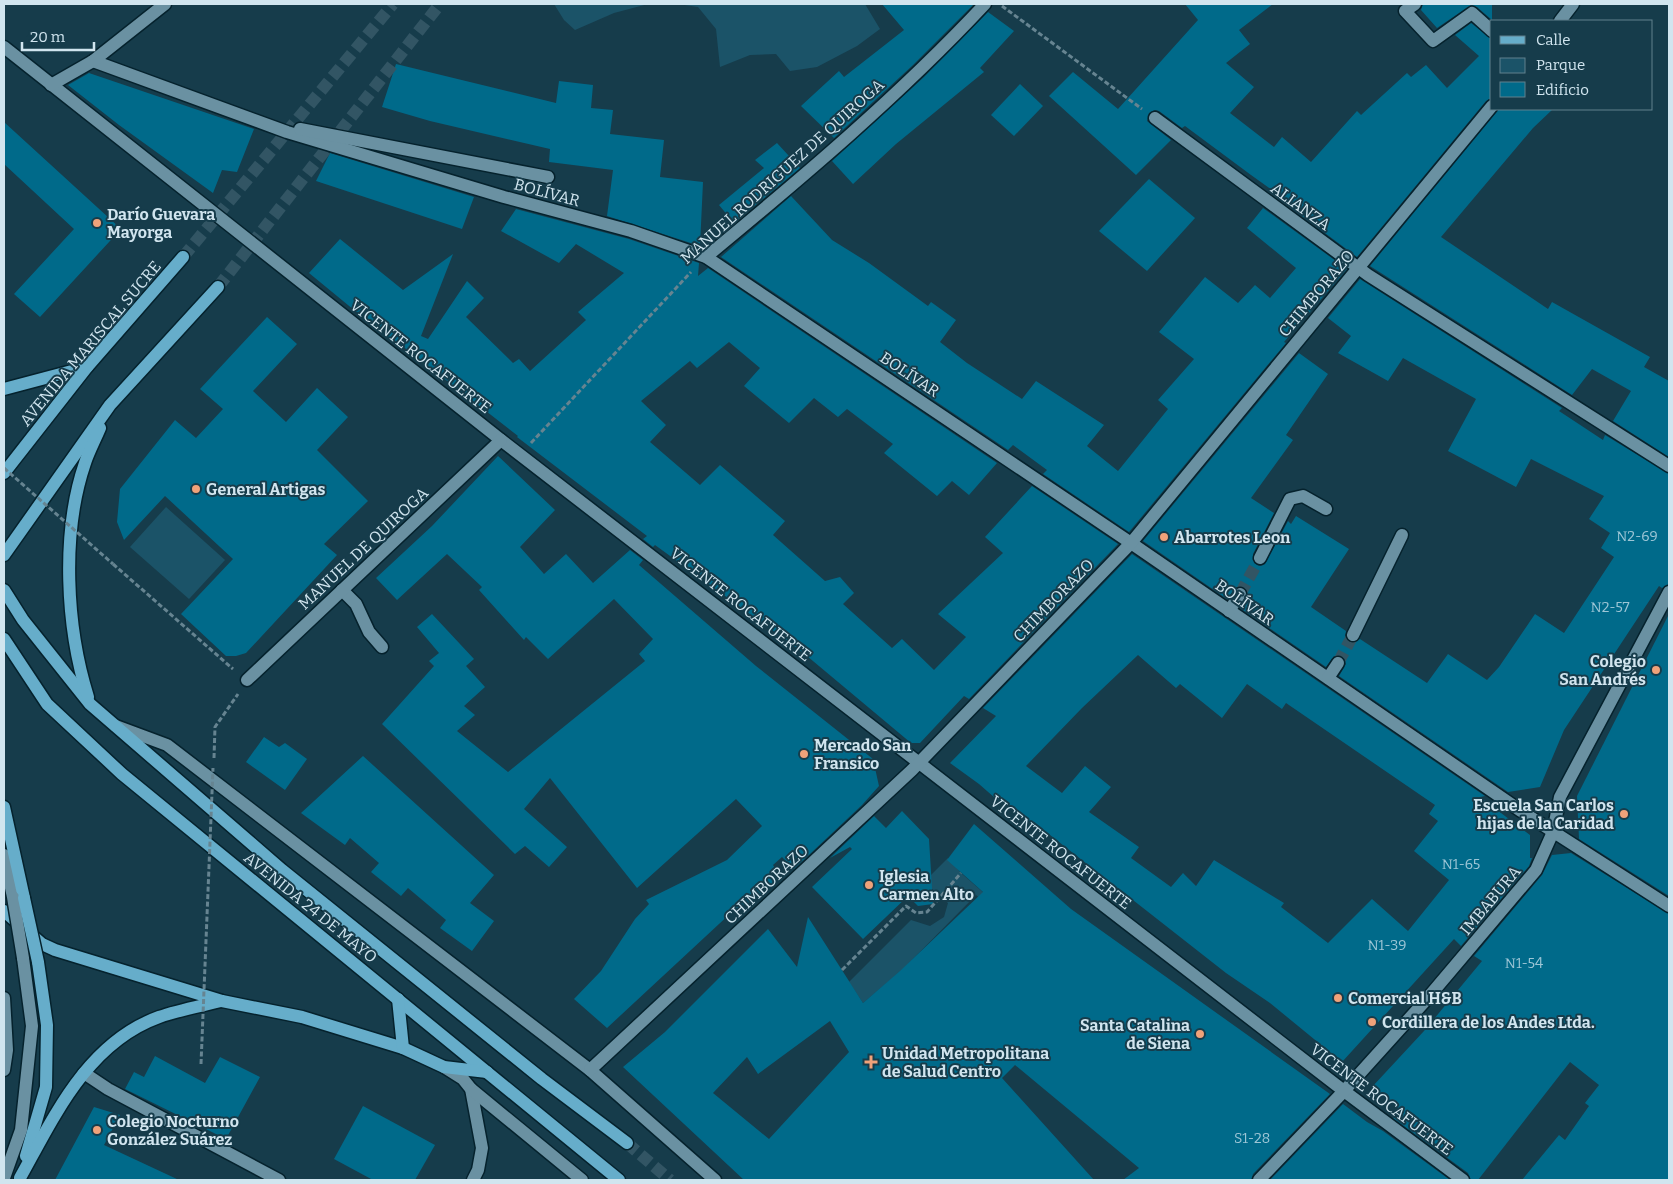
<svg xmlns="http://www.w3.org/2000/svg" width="1673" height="1184" font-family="Bitter,serif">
	<rect width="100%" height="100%" fill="#163c4b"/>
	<g fill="#1b5368">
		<path d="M554,4H648L614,13L575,30L564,20Z"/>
		<path d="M678,4H865L880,29L857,46L817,67L790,71L776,54L750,55L720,67L716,29L698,7Z"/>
		<path d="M166,507L225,560L189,599L130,547Z"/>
		<path d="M948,858L961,873L1009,915L991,908L976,895L901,971L863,1003L849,982L911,920L930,926L944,917L948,903L924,882Z"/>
	</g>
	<g fill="#006a8a" fill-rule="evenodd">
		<path d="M882,4H974L913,65L834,138L801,106L839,71L844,77L904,30Z"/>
		<path d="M1185,4H1273L1239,30L1250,44L1226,63L1254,87L1230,113L1274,147L1282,137L1311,162L1357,111L1361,115L1407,73L1411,77L1426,65L1447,88L1479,56L1455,35L1471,23L1492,39V98L1486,101L1357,257L1274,195L1276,193L1251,175L1185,126L1182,128L1159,111L1155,110L1149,113L1147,121L1171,140L1136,175L1049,96L1073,72L1118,109L1198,20Z"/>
		<path d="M1423,4H1492V20L1477,7L1471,5L1437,28L1421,10Z"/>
		<path d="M988,12L1014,31L980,68L984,72L896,144L853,184L832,161L924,77Z"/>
		<path d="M396,64L556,103L559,81L593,85L591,108L613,110L610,134L664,140L660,177L703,182L700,246L607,216L613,170L549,162L550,149L430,121L382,107Z"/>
		<path d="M89,73L254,129L237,172L222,170L213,193L119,125L68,85Z"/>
		<path d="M1020,84L1043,106L1014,136L991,115Z"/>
		<path d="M1499,109H1553L1533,128L1441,237L1548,309L1552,302L1650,357L1644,367L1669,381V457L1613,421L1631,391L1592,369L1572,395L1370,266Z"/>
		<path d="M4,122L121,229L40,317L14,294L74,229L4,164Z"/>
		<path d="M777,143L800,168L734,223L719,205L764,168L755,160Z"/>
		<path d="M330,153L474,197L462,229L316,181Z"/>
		<path d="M1149,179L1195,218L1147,271L1099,231Z"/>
		<path d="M791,196L832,240L869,263L928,306L931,302L956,320L940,342L967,363L1022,399L1036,381L1104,425L1087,446L1118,471L1168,409L1158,400L1194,359L1159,332L1205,277L1238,303L1255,285L1270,298L1296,268L1247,228L1263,208L1347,269L1284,342L1286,343L1129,532L1043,474L1047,470L1013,445L1008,450L721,257Z"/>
		<path d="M516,209L629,239L699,263L698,276L708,268L997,463L969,495L952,481L937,496L884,453L893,444L847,409L838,417L814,398L789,423L744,386L760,368L729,342L697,368L690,361L641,401L666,425L650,442L700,485L720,465L785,521L773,535L825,581L840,577L854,593L843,604L892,648L902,639L934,670L966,637L938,614L1003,553L985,537L1032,486L1118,544L969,699L964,696L920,743H911L801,651L655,545L653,547L643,539L647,536L517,437L518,436L401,345L399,347L309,273L340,239L403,290L453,254L421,336L428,339L467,281L484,298L466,317L513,363L519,359L530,371L586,320L578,312L624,273L576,244L559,263L501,231Z"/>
		<path d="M1360,279L1562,408L1559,411L1603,440L1605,435L1669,474V584L1662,588L1659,586L1564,730L1540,787L1508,792L1339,676L1346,664L1343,657L1334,656L1326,667L1240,608L1248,595L1245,588L1236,587L1227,599L1143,541L1299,353L1328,374L1286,435L1293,440L1251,498L1274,513L1253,554L1254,563L1260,566L1265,564L1288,521L1291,524L1296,516L1349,549L1311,607L1346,631L1345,636L1349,642L1354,643L1360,639L1427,683L1448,654L1487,680L1499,667L1535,614L1564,633L1614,557L1601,548L1610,533L1589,519L1604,496L1531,459L1516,487L1448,451L1476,399L1403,358L1388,381L1338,353L1351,336L1328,318Z"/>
		<path d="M267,317L297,344L253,391L286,422L317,388L348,417L317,450L368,501L324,544L337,555L246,653L236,656H226L181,614L233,559L165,496L124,540L117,522L120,489L175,420L196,438L223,409L200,389Z"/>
		<path d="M498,456L555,510L520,547L544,574L566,554L593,583L630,550L643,560L639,565L756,666L873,759L879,786L862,805L794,869L782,857L773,865L781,878L759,897L733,911L607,1028L574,999L601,971L635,919L649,904L646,900L727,860L762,826L736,799L637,888L550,778L524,809L567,847L549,867L525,846L515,854L382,724L434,666L429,661L439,653L417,627L432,614L474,659L466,666L485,687L464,706L475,715L457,731L508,772L645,661L639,654L653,639L614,599L548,659L526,637L524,640L479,590L482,587L447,554L397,600L376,578L432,526Z"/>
		<path d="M1132,554L1485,796L1480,797L1530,835V858H1532L1529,866L1461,946L1454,939L1342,1062L1270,1003L1226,973L1036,824L1035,826L995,798L979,784L950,763L996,716L983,708ZM1138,655L1176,688L1180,684L1222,718L1247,684L1282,709L1286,703L1435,805L1429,814L1438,821L1414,851L1449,880L1408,931L1372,899L1328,943L1281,907L1284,903L1214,860L1196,886L1183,873L1171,887L1131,858L1139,847L1089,812L1111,787L1085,766L1062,793L1026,766L1082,708Z"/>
		<path d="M1669,614V896L1579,839L1577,796Z"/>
		<path d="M264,737L279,747L285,743L307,759L285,790L246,762Z"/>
		<path d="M363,756L494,875L470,903L494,921L472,951L440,928L446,920L408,888L401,896L371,872L379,863L350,838L345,845L301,813Z"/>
		<path d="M902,811L929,839L933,904L918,906L908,896L863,939L812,887L852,849L850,847L830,858L874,816L886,828Z"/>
		<path d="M974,824L1071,909L1330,1094L1253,1174L1251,1180H1123L1139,1168L1015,1065L1002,1078L1094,1180H744L623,1067L665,1032L768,929L797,967L808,917L863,1003L900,971L983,892L947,860ZM830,1021L849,1052L769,1139L713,1093L747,1057L758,1074Z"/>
		<path d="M1571,853L1669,914V1180H1522L1559,1135L1565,1140L1589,1106L1585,1103L1599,1085L1570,1062L1478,1180H1471L1468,1173L1393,1118L1400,1110L1372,1087L1424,1031L1482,961L1474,956L1542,875L1552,855Z"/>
		<path d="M155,1056L205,1083L220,1057L260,1077L226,1139L125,1089L134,1072L144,1077Z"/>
		<path d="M1343,1104L1367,1122L1383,1131L1450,1180H1270Z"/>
		<path d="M363,1106L435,1145L415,1180H373L334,1159Z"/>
		<path d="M94,1107L120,1115L104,1145L179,1180H55Z"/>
	</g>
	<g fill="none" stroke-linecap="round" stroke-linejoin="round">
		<g stroke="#325564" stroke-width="12" stroke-dasharray="12 6" stroke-linecap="butt">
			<path d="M1240,594L1260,558"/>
			<path d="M1338,663L1353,635"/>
		</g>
		<g stroke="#325564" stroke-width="12" stroke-dasharray="12 6" stroke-linecap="butt">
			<path d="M183,257L393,4"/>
			<path d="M218,287L440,4"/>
			<path d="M627,1143L670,1180"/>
		</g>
		<defs>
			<g id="minor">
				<path d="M1415,4L1405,11L1433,41L1472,13L1492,31"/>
				<path d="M1560,21L1573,4"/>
				<path d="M4,47L501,440L1344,1091L1463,1180"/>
				<path d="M93,61L287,132L504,197L631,231L706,257L1131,543L1521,811L1669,906"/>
				<path d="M51,85L93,61L165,4"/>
				<path d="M1155,118L1368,275L1669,466"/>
				<path d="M300,129L548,177"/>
				<path d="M706,257C803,177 899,96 985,4"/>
				<path d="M1260,558L1290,499L1303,496L1326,509"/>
				<path d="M342,590L356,604L369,632L382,647"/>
				<path d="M1229,611L1240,594"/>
				<path d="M1353,635L1402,535"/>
				<path d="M1328,678L1338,663"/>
				<path d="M247,680L501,440"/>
				<path d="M116,726L167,745L590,1070L715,1180"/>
				<path d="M4,855L13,897"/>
				<path d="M4,998L7,1050L4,1070"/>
				<path d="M444,1067L463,1079L471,1089L482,1148L478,1170L473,1180"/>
				<path d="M590,1070L912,770L1131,543L1492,106"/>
				<path d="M84,1073L108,1089L279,1180"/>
				<path d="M471,1089L582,1180"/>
				<path d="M4,1178L21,1130L32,1026L23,958"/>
				<path d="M1259,1180L1344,1091L1426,1000L1536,870L1553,832L1560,797L1669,592"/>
			</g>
			<g id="major">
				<path d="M4,389L87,367"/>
				<path d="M4,473L87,367L183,257"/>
				<path d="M4,555L110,405L218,287"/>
				<path d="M4,590L23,620L90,704L282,870L542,1079L627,1143"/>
				<path d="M4,639L47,704L122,774L619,1180"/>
				<path d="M88,697C66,627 61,533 85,463C89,451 95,440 100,428"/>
				<path d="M4,807L24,898"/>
				<path d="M4,911L42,944L55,950L222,1001L302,1017L403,1048L444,1067L487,1072"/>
				<path d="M398,999L403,1048"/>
				<path d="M26,1156L46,1087L47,1025L38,962"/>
				<path d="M20,1178C54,1117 87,1043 159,1017C179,1010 201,1006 221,1001"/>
			</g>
		</defs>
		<use href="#minor" stroke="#05222d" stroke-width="15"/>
		<use href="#major" stroke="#05222d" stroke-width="15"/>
		<g stroke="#668491" stroke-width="3" stroke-dasharray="5 2.5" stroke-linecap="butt">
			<path d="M1002,6L1142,109"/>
			<path d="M531,443L691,272"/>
			<path d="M113,564L233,669"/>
			<path d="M214,758L215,727L238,694"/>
			<path d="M842,970L906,906L916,913L927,912L961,873"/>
		</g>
		<use href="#minor" stroke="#6a91a2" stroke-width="12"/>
		<use href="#major" stroke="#66adca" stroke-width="12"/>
		<defs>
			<path id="minor-bridge" d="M13,897L23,958"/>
			<path id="major-bridge" d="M24,898L38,962"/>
		</defs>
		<use href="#minor-bridge" stroke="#05222d" stroke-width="15" stroke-linecap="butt"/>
		<use href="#major-bridge" stroke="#05222d" stroke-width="15" stroke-linecap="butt"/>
		<g stroke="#668491" stroke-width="3" stroke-dasharray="5 2.5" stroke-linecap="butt">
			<path d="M4,468L113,564"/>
			<path d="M201,1064L213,768"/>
		</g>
		<use href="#minor-bridge" stroke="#6a91a2" stroke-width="12"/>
		<use href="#major-bridge" stroke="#66adca" stroke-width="12"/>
	</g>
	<g fill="#f0a27a" stroke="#163c4b" stroke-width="2">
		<circle cx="97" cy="223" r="5"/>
		<circle cx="196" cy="489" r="5"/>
		<circle cx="1164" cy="537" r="5"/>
		<circle cx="1656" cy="670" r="5"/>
		<circle cx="804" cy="754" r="5"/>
		<circle cx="1624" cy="814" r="5"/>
		<circle cx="869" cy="885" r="5"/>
		<circle cx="1338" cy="998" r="5"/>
		<circle cx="1372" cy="1022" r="5"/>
		<circle cx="1200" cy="1034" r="5"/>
		<path d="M868.5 1054.5h5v5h5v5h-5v5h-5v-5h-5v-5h5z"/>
		<circle cx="97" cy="1130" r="5"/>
	</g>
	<g text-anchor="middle" stroke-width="4" stroke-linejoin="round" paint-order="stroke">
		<g font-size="14" fill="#9dc6d6">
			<text x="1637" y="541">N2-69</text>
			<text x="1610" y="612">N2-57</text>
			<text x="1461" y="869">N1-65</text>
			<text x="1387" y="950">N1-39</text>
			<text x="1524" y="968">N1-54</text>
			<text x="1252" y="1143">S1-28</text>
		</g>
		<g font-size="16" fill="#d1e5ef" stroke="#163c4b">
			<text transform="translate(782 171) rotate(-42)" y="6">MANUEL RODRIGUEZ DE QUIROGA</text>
			<text transform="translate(547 192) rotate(15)" y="6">BOLÍVAR</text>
			<text transform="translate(1301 206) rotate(36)" y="6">ALIANZA</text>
			<text transform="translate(1316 293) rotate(-50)" y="6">CHIMBORAZO</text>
			<text transform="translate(90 343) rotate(-50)" y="6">AVENIDA MARISCAL SUCRE</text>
			<text transform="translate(421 356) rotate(38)" y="6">VICENTE ROCAFUERTE</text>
			<text transform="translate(910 374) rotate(34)" y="6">BOLÍVAR</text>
			<text transform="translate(363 548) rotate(-43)" y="6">MANUEL DE QUIROGA</text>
			<text transform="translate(1053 600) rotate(-46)" y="6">CHIMBORAZO</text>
			<text transform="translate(1245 602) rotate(35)" y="6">BOLÍVAR</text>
			<text transform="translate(741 604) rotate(38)" y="6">VICENTE ROCAFUERTE</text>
			<text transform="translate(1061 852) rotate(38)" y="6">VICENTE ROCAFUERTE</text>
			<text transform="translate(766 884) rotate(-43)" y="6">CHIMBORAZO</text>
			<text transform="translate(1490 900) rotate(-50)" y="6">IMBABURA</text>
			<text transform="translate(311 907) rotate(39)" y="6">AVENIDA 24 DE MAYO</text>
			<text transform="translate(1382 1099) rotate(37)" y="6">VICENTE ROCAFUERTE</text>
		</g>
		<g font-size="16" font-weight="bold" fill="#d1e5ef" stroke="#163c4b" text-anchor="start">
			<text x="107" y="220">Darío Guevara<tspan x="107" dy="18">Mayorga</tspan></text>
			<text x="206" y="495">General Artigas</text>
			<text x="1174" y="543">Abarrotes Leon</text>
			<text x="1646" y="667" text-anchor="end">Colegio<tspan x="1646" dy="18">San Andrés</tspan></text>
			<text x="814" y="751">Mercado San<tspan x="814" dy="18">Fransico</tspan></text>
			<text x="1614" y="811" text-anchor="end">Escuela San Carlos<tspan x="1614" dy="18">hijas de la Caridad</tspan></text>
			<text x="879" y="882">Iglesia<tspan x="879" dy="18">Carmen Alto</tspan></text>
			<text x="1348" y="1004">Comercial H&amp;B</text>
			<text x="1382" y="1028">Cordillera de los Andes Ltda.</text>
			<text x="1190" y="1031" text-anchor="end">Santa Catalina<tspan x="1190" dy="18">de Siena</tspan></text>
			<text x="882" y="1059">Unidad Metropolitana<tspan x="882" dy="18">de Salud Centro</tspan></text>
			<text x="107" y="1127">Colegio Nocturno<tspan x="107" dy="18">González Suárez</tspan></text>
		</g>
	</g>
	<rect width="1673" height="1184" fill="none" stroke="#d1e5ef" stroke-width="10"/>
	<rect x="1490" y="20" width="162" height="90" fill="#163c4b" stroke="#61808d"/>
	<rect x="1500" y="36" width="25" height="8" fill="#66adca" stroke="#61808d"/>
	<text x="1536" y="45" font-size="15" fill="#d1e5ef">Calle</text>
	<rect x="1500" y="58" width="25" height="15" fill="#1b5368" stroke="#61808d"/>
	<text x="1536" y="70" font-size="15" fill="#d1e5ef">Parque</text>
	<rect x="1500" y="82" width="25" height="15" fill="#006a8a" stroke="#61808d"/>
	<text x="1536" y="95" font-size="15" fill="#d1e5ef">Edificio</text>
	<path d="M22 42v8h72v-8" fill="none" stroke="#d1e5ef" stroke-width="2.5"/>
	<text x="30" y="42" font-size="15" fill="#d1e5ef" stroke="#163c4b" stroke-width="4" paint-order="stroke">20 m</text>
</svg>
